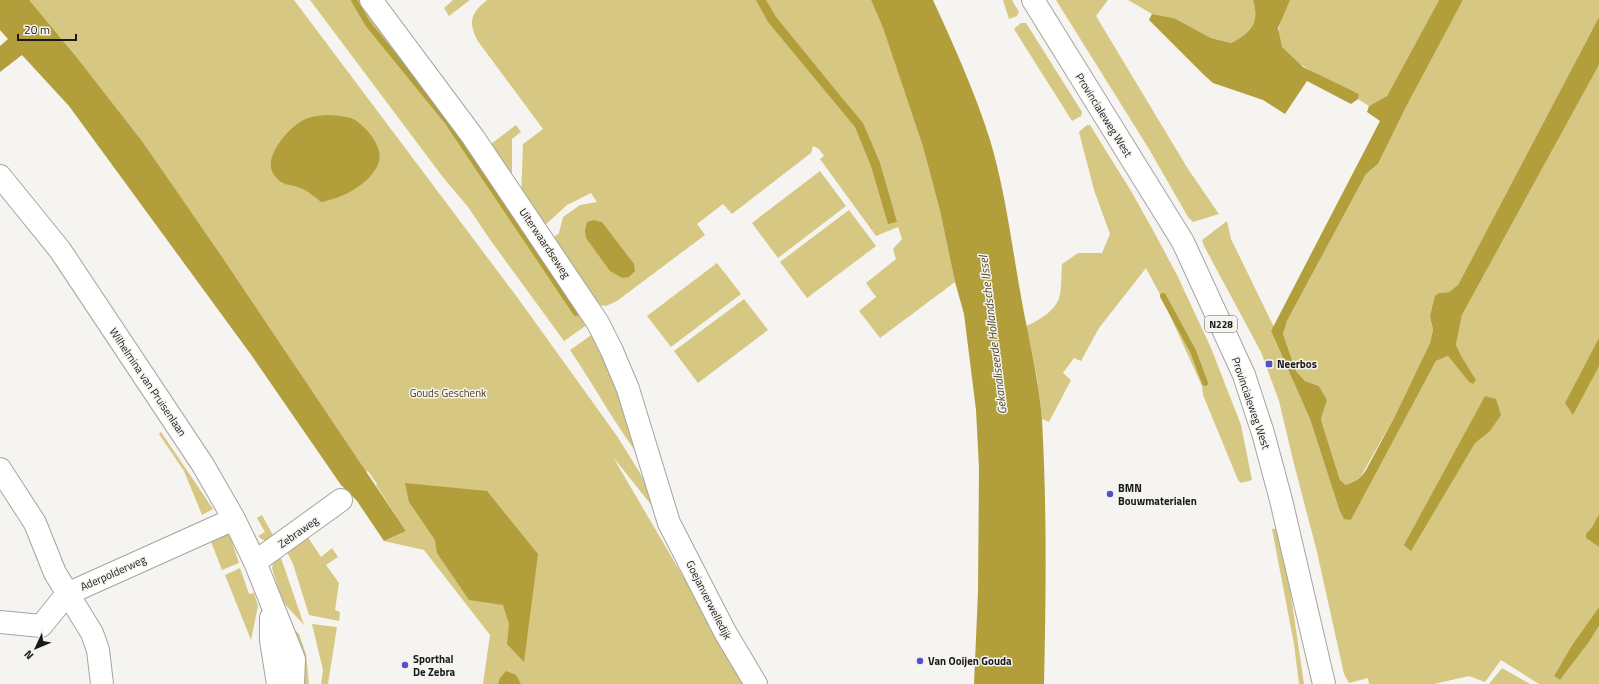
<svg xmlns="http://www.w3.org/2000/svg" width="1599" height="684" font-family="'Titillium Web',sans-serif">
	<rect width="100%" height="100%" fill="#f5f4f0"/>
	<g fill="#d6c882">
		<path d="M19,0H294L517,297L617,436L640,473L661,517L613,457L746,684H483L490,635L424,550L384,541L406,531L376,485L377,484L368,471L366,472L142,141L61,38Z"/>
		<path d="M310,0H363L591,322L564,341L491,241L468,207L442,176Z"/>
		<path d="M453,0H470L449,16L444,8Z"/>
		<path d="M487,0H871L883,28L923,147L940,211L955,282L880,338L859,311L876,297L866,283L896,259L893,249L902,239L898,227L876,236L820,159L824,156L819,149L813,146L811,153L732,214L723,204L697,224L705,235L617,301L606,306L598,305L549,241L559,233L563,217L580,205L597,202L591,193L567,205L542,228L521,198L523,144L543,129L477,40C468,21 471,13 487,0Z"/>
		<path d="M1003,0H1012L1019,12L1017,16L1009,19Z"/>
		<path d="M1056,0H1108L1096,16L1188,169L1219,214L1193,222L1188,217L1149,149Z"/>
		<path d="M1128,0H1253C1260,23 1251,33 1231,43L1211,38L1174,18L1152,14Z"/>
		<path d="M1290,0H1439L1387,96L1369,106L1358,99L1359,94C1338,84 1294,67 1282,47C1274,34 1282,12 1290,0Z"/>
		<path d="M1463,0H1599V17L1458,285L1449,292L1439,293L1430,316L1433,330L1430,343L1395,416L1361,476L1353,483L1346,485L1340,480L1322,423L1321,419L1327,400L1319,386L1305,381L1296,371L1283,334L1287,321L1366,174L1378,164L1406,107Z"/>
		<path d="M1021,23H1026L1082,112L1081,116L1072,121L1014,29Z"/>
		<path d="M1599,65V514L1592,527L1586,534V538L1599,547V607L1572,645L1554,676L1560,680L1589,642L1599,626V684H1539L1501,660L1485,682L1469,676L1434,684H1369L1368,678L1349,683L1344,674L1317,552L1294,464L1279,401L1261,352L1204,246L1202,240L1227,221L1231,239L1274,327L1271,331L1310,419L1339,509L1351,520L1436,361L1448,356L1469,382L1456,345L1462,315Z"/>
		<path d="M516,125L521,132L512,139V175L508,179L487,147Z"/>
		<path d="M1087,125H1090L1131,191L1154,232L1178,277L1211,348L1241,425L1252,480L1241,483L1238,480L1203,395L1202,386L1163,300L1146,268L1099,328L1081,361L1074,358L1063,373L1071,380L1049,422L1042,419L1037,377L1026,326C1038,321 1055,311 1059,298C1062,290 1061,273 1062,264L1078,253H1102L1110,234L1094,190L1079,132Z"/>
		<path d="M820,171L846,206L778,258L752,223Z"/>
		<path d="M849,210L876,246L807,298L780,262Z"/>
		<path d="M717,263L741,294L671,347L647,316Z"/>
		<path d="M744,299L768,330L698,383L674,351Z"/>
		<path d="M597,331L645,464C617,428 595,387 570,350Z"/>
		<path d="M161,432L213,509L202,515L184,471L159,434Z"/>
		<path d="M262,515L275,539C267,541 264,542 258,536L265,532L257,518Z"/>
		<path d="M1281,528L1304,684H1299L1294,644L1272,529Z"/>
		<path d="M229,533L239,563L222,570L210,539Z"/>
		<path d="M307,536L321,557L332,548L338,557L326,565L339,583L335,610L340,612L339,621L309,615L293,564L286,550Z"/>
		<path d="M280,555L304,625L282,601L272,568L273,562Z"/>
		<path d="M240,568L249,594L254,593L258,606L251,640L225,575Z"/>
		<path d="M312,624L337,627L328,684H321L323,670Z"/>
		<path d="M290,625L299,634L306,654L309,684H300Z"/>
		<path d="M1502,668L1530,684H1489Z"/>
	</g>
	<g fill="#b29f3c">
		<path d="M0,0H29L74,54L142,141L222,257L406,531L384,541L357,501L341,485L252,356L69,106L22,55L0,72V46L8,39L0,30Z"/>
		<path d="M756,0H766L776,17L847,104L863,123L880,163L897,222L888,224L871,166L855,127L768,22Z"/>
		<path d="M871,0H933C954,46 975,92 990,140C1006,193 1012,248 1022,302C1029,341 1039,380 1042,420C1047,508 1046,596 1044,684H974L978,592L979,468L976,410L964,314L955,282L940,211L923,147L883,28Z"/>
		<path d="M1253,0H1290L1278,28L1282,47L1303,67L1359,94L1358,99L1351,104L1307,81L1285,114L1263,100L1213,83L1203,74L1149,20L1152,14L1174,18L1211,38L1231,43C1251,33 1260,23 1253,0Z"/>
		<path d="M1439,0H1463L1406,107L1378,164L1366,174L1287,321L1283,334L1296,371L1305,381L1319,386L1327,400L1321,419L1322,423L1340,480L1346,485C1355,482 1361,478 1366,470L1395,416L1430,343L1433,330L1430,316L1435,296L1439,293L1449,292L1458,285L1599,17V65L1462,315L1456,345L1461,356L1476,380L1473,384L1469,382L1448,356L1436,361L1351,520L1344,519L1339,509L1310,419L1271,331L1380,121L1367,112L1369,106L1387,96Z"/>
		<path d="M327,115C335,115 343,116 351,118C364,123 384,147 379,162C371,184 343,198 321,202C315,197 307,190 300,188C288,183 283,187 274,175C262,158 287,130 300,122C309,116 317,116 327,115Z"/>
		<path d="M594,220L602,222L634,264L635,271L629,277L622,278L610,271L586,238L585,230L587,222Z"/>
		<path d="M1599,338V366L1573,415L1565,403Z"/>
		<path d="M1485,396L1496,399L1501,415L1490,431L1475,443L1411,551L1404,545Z"/>
		<path d="M405,483L487,491L538,554L524,662L507,644L509,624L503,605L469,600L437,553L435,540L409,502Z"/>
		<path d="M1599,514V547L1586,538V534L1592,527Z"/>
		<path d="M1599,607V626L1589,642L1560,680L1554,676L1572,645Z"/>
		<path d="M506,671L516,675L521,684H498L500,678Z"/>
	</g>
	<g fill="none" stroke-linecap="round" stroke-linejoin="round">
		<g stroke="#b29f3c" stroke-width="6">
			<path d="M354,0L368,24L447,121L576,313"/>
			<path d="M1163,296L1193,351L1205,383"/>
		</g>
		<defs>
			<g id="minor">
				<path d="M371,0L473,137L598,323L612,351L628,389L669,523L725,632L756,684"/>
				<path d="M0,176L60,250L203,465L234,519L255,562L294,659L293,684"/>
				<path d="M0,469L35,523L55,573L92,633L98,650L102,684"/>
				<path d="M255,562L341,500"/>
				<path d="M271,618V640L278,684"/>
				<path d="M0,622L41,626L67,594L234,519"/>
			</g>
			<path id="major" d="M1033,0L1183,242L1244,375L1263,433L1281,500L1324,684"/>
		</defs>
		<use href="#minor" stroke="#a4a4a0" stroke-width="24"/>
		<use href="#major" stroke="#a4a4a0" stroke-width="24"/>
		<use href="#minor" stroke="#fff" stroke-width="22"/>
		<use href="#major" stroke="#fff" stroke-width="22"/>
	</g>
	<g fill="#5150c7" stroke="#f5f4f0" stroke-width="1.5">
		<rect x="1265" y="360" width="8" height="8" rx="2"/>
		<circle cx="1110" cy="494" r="4"/>
		<circle cx="920" cy="661" r="4"/>
		<circle cx="405" cy="665" r="4"/>
	</g>
	<g text-anchor="middle" stroke-width="3" stroke-linejoin="round" paint-order="stroke">
		<rect fill="#f5f4f0" stroke="#5c5b5a" stroke-width="1" x="1205" y="316" width="32" height="16" rx="3"/>
		<g font-size="10" font-weight="bold" fill="#1b1a19">
			<text x="1221" y="328">N228</text>
		</g>
		<g font-size="11" fill="#1b1a19" stroke="#f5f4f0">
			<text transform="translate(1104 115) rotate(58)" y="4">Provincialeweg West</text>
			<text transform="translate(545 243) rotate(56)" y="4">Uiterwaardseweg</text>
			<text transform="translate(148 382) rotate(56)" y="4">Wilhelmina van Pruisenlaan</text>
			<text transform="translate(1251 403) rotate(71)" y="4">Provincialeweg West</text>
			<text transform="translate(298 532) rotate(-35)" y="4">Zebraweg</text>
			<text transform="translate(113 573) rotate(-24)" y="4">Aderpolderweg</text>
			<text transform="translate(709 600) rotate(63)" y="4">Goejanverwelledijk</text>
		</g>
		<g font-size="11" font-weight="bold" fill="#1b1a19" stroke="#f5f4f0" text-anchor="start">
			<text x="1277" y="368">Neerbos</text>
			<text x="1118" y="492">BMN<tspan x="1118" dy="13">Bouwmaterialen</tspan></text>
			<text x="413" y="663">Sporthal<tspan x="413" dy="13">De Zebra</tspan></text>
			<text x="928" y="665">Van Ooijen Gouda</text>
		</g>
		<g font-size="11" fill="#483f16" stroke="#f5f4f0">
			<text x="448" y="397">Gouds Geschenk</text>
		</g>
		<g font-size="12" font-style="italic" fill="#4d451c" stroke="#f5f4f0">
			<text transform="translate(993 335) rotate(-97)" y="4">Gekanaliseerde Hollandsche IJssel</text>
		</g>
	</g>
	<g transform="translate(36 648) rotate(226)" stroke="#f5f4f0" stroke-width="3" paint-order="stroke">
	<path d="M0-3L7 15L0 10L-7 15Z" fill="#1b1a19"/>
	<text y="-6" font-size="11" font-weight="bold" text-anchor="middle" fill="#1b1a19">N</text>
	</g>
	<path d="M18 34v6h58v-6" fill="none" stroke="#1b1a19" stroke-width="2"/>
	<text x="24" y="34" font-size="12" fill="#1b1a19" stroke="#f5f4f0" stroke-width="3" paint-order="stroke">20 m</text>
</svg>
